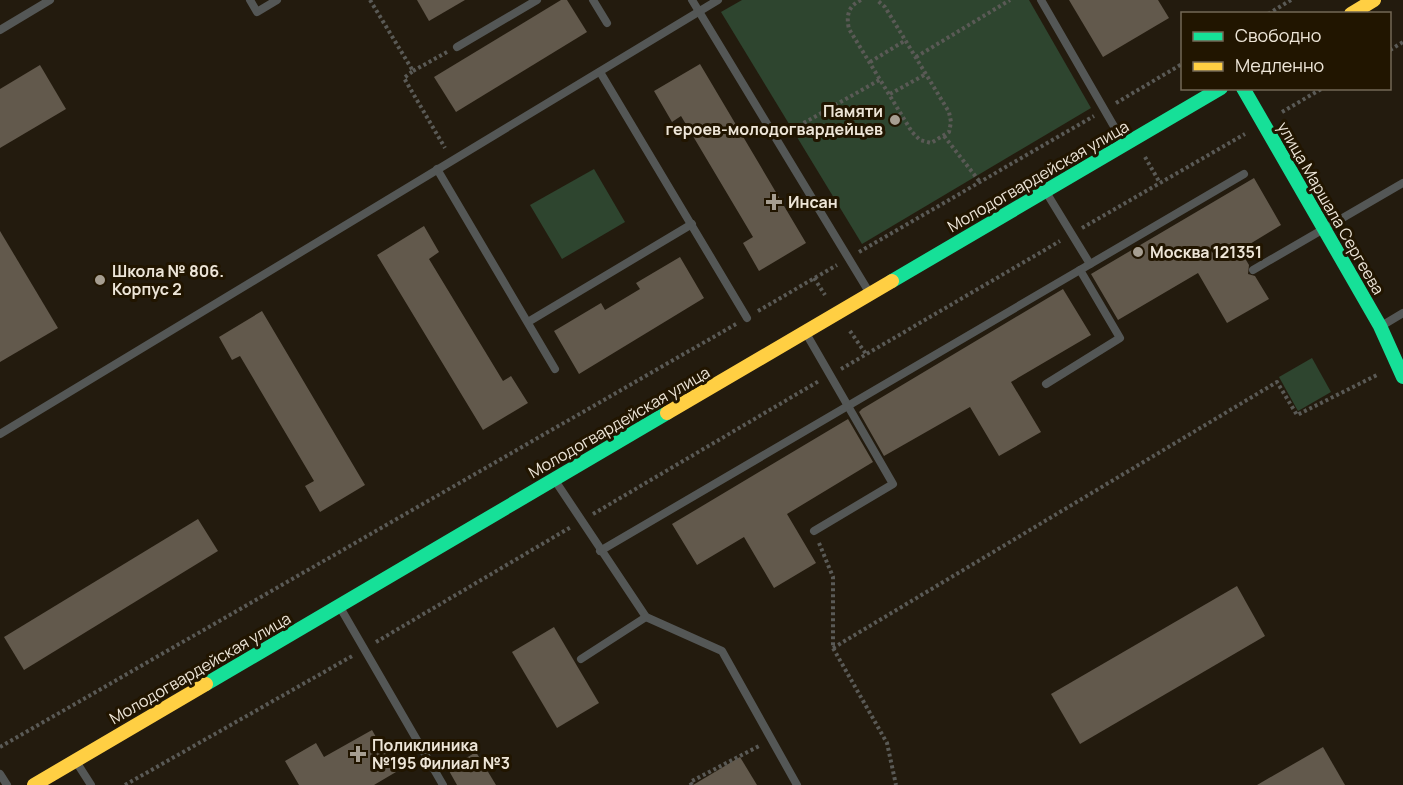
<svg xmlns="http://www.w3.org/2000/svg" width="1403" height="785" font-family="Manrope,sans-serif">
	<rect width="100%" height="100%" fill="#231b0e"/>
	<g fill="#2e452f">
		<path d="M742,0H1029L1091,108L862,244L721,12Z"/>
		<path d="M594,169L625,222L562,259L530,205Z"/>
		<path d="M1312,358L1331,392L1298,411L1279,377Z"/>
	</g>
	<g fill="#62594c">
		<path d="M417,0H465L429,21Z"/>
		<path d="M561,0H567L587,32L456,112L434,77Z"/>
		<path d="M1069,0H1158L1169,18L1103,57Z"/>
		<path d="M700,64L806,243L759,271L743,243L753,237L681,116L672,122L654,91Z"/>
		<path d="M40,65L66,109L0,148V89Z"/>
		<path d="M1254,178L1281,225L1240,250L1249,265L1248,274L1255,276L1269,299L1227,323L1198,273L1118,320L1091,274Z"/>
		<path d="M424,226L439,252L429,259L503,381L511,376L528,403L483,430L377,255Z"/>
		<path d="M0,231L58,328L0,362Z"/>
		<path d="M680,257L704,298L579,374L554,331L601,303L605,310L640,289L636,283Z"/>
		<path d="M1063,289L1091,335L1011,382L1041,432L999,456L970,407L884,456L859,412L862,409Z"/>
		<path d="M262,311L365,485L320,512L305,486L314,481L240,356L232,360L219,337Z"/>
		<path d="M848,419L873,462L787,514L816,563L774,588L744,537L697,565L672,524Z"/>
		<path d="M198,519L218,551L24,670L4,637Z"/>
		<path d="M1237,586L1265,636L1080,744L1051,694Z"/>
		<path d="M554,627L599,703L557,728L512,652Z"/>
		<path d="M372,730L396,772L374,785H299L285,761L316,743L324,757Z"/>
		<path d="M1323,747L1345,785H1257Z"/>
		<path d="M476,752L496,785H457L448,769Z"/>
		<path d="M740,757L757,785H693Z"/>
	</g>
	<g fill="none" stroke-linecap="round" stroke-linejoin="round">
		<g stroke="#5a5a56" stroke-width="4" stroke-dasharray="3 3" stroke-linecap="butt">
			<path d="M370,0L413,71L404,78L445,148"/>
			<path d="M861,0C848,6 846,16 849,29L912,132L920,140L931,143L949,132L951,122L949,112L885,7L877,0"/>
			<path d="M1268,14L1291,0"/>
			<path d="M1390,50L1403,42"/>
			<path d="M916,57L1010,0"/>
			<path d="M870,62L906,40"/>
			<path d="M413,71L447,52"/>
			<path d="M890,94L926,74"/>
			<path d="M1116,103L1182,64"/>
			<path d="M1282,112L1323,88"/>
			<path d="M788,132L881,79"/>
			<path d="M944,136L980,182"/>
			<path d="M1145,157L1160,183"/>
			<path d="M1082,228L1245,134"/>
			<path d="M859,252L1094,116"/>
			<path d="M814,278L825,295"/>
			<path d="M758,311L837,265"/>
			<path d="M850,331L866,354"/>
			<path d="M841,369L1060,241"/>
			<path d="M593,514L819,381"/>
			<path d="M819,543L833,577V648L887,743L896,785"/>
			<path d="M376,642L571,527"/>
			<path d="M833,648L1277,382L1297,415L1379,374"/>
			<path d="M0,747L736,324"/>
			<path d="M125,785L354,655"/>
			<path d="M692,785L690,782L761,745"/>
		</g>
		<g stroke="#545756" stroke-width="8">
			<path d="M250,0L257,12L277,0"/>
			<path d="M593,0L607,23"/>
			<path d="M692,0L869,292"/>
			<path d="M1041,0L1123,142"/>
			<path d="M0,30L50,0"/>
			<path d="M457,47L537,0"/>
			<path d="M600,72L747,318"/>
			<path d="M437,169L555,369"/>
			<path d="M1046,192L1090,264"/>
			<path d="M1253,270L1403,183"/>
			<path d="M528,322L692,224"/>
			<path d="M1383,325L1403,313"/>
			<path d="M807,335L893,484L814,531"/>
			<path d="M1046,384L1120,338L1080,270"/>
			<path d="M0,434L718,0"/>
			<path d="M556,482L646,617L722,651L797,785"/>
			<path d="M600,551L1244,174"/>
			<path d="M341,609L443,785"/>
			<path d="M581,659L646,617"/>
			<path d="M77,763L91,785"/>
			<path d="M0,774L7,785"/>
		</g>
		<g stroke="#16e098" stroke-width="14">
			<path d="M1243,88L1380,326L1403,377"/>
			<path d="M892,281L1221,88"/>
			<path d="M206,684L667,413"/>
		</g>
		<g stroke="#ffcf43" stroke-width="14">
			<path d="M1351,14L1374,0"/>
			<path d="M667,413L892,281"/>
			<path d="M34,785L206,684"/>
		</g>
	</g>
	<g fill="#a69e91" stroke="#211500" stroke-width="2">
		<circle cx="895" cy="120" r="6"/>
		<path d="M771 193h6v6h6v6h-6v6h-6v-6h-6v-6h6z"/>
		<circle cx="1138" cy="252" r="6"/>
		<circle cx="100" cy="280" r="6"/>
		<path d="M355 745h6v6h6v6h-6v6h-6v-6h-6v-6h6z"/>
	</g>
	<g text-anchor="middle" stroke-width="6" stroke-linejoin="round" paint-order="stroke">
		<g font-size="16" font-weight="bold" fill="#ede5d7" stroke="#211500" text-anchor="start">
			<text x="883" y="117" text-anchor="end">Памяти<tspan x="883" dy="18">героев-молодогвардейцев</tspan></text>
			<text x="788" y="208">Инсан</text>
			<text x="1150" y="258">Москва 121351</text>
			<text x="112" y="277">Школа № 806.<tspan x="112" dy="18">Корпус 2</tspan></text>
			<text x="372" y="751">Поликлиника<tspan x="372" dy="18">№195 Филиал №3</tspan></text>
		</g>
		<g font-size="16" fill="#ede5d7" stroke="#211500">
			<text transform="translate(1038 176) rotate(-30)" y="6">Молодогвардейская улица</text>
			<text transform="translate(1331 208) rotate(60)" y="6">улица Маршала Сергеева</text>
			<text transform="translate(619 422) rotate(-30)" y="6">Молодогвардейская улица</text>
			<text transform="translate(200 668) rotate(-30)" y="6">Молодогвардейская улица</text>
		</g>
	</g>
	<rect x="1181" y="12" width="210" height="78" fill="#211500" stroke="#736856" stroke-width="1.5"/>
	<rect x="1193" y="32" width="30" height="9" fill="#16e098" stroke="#736856" stroke-width="1.5"/>
	<text x="1235" y="42" font-size="18" fill="#ede5d7">Свободно</text>
	<rect x="1193" y="62" width="30" height="9" fill="#ffcf43" stroke="#736856" stroke-width="1.5"/>
	<text x="1235" y="72" font-size="18" fill="#ede5d7">Медленно</text>
</svg>
